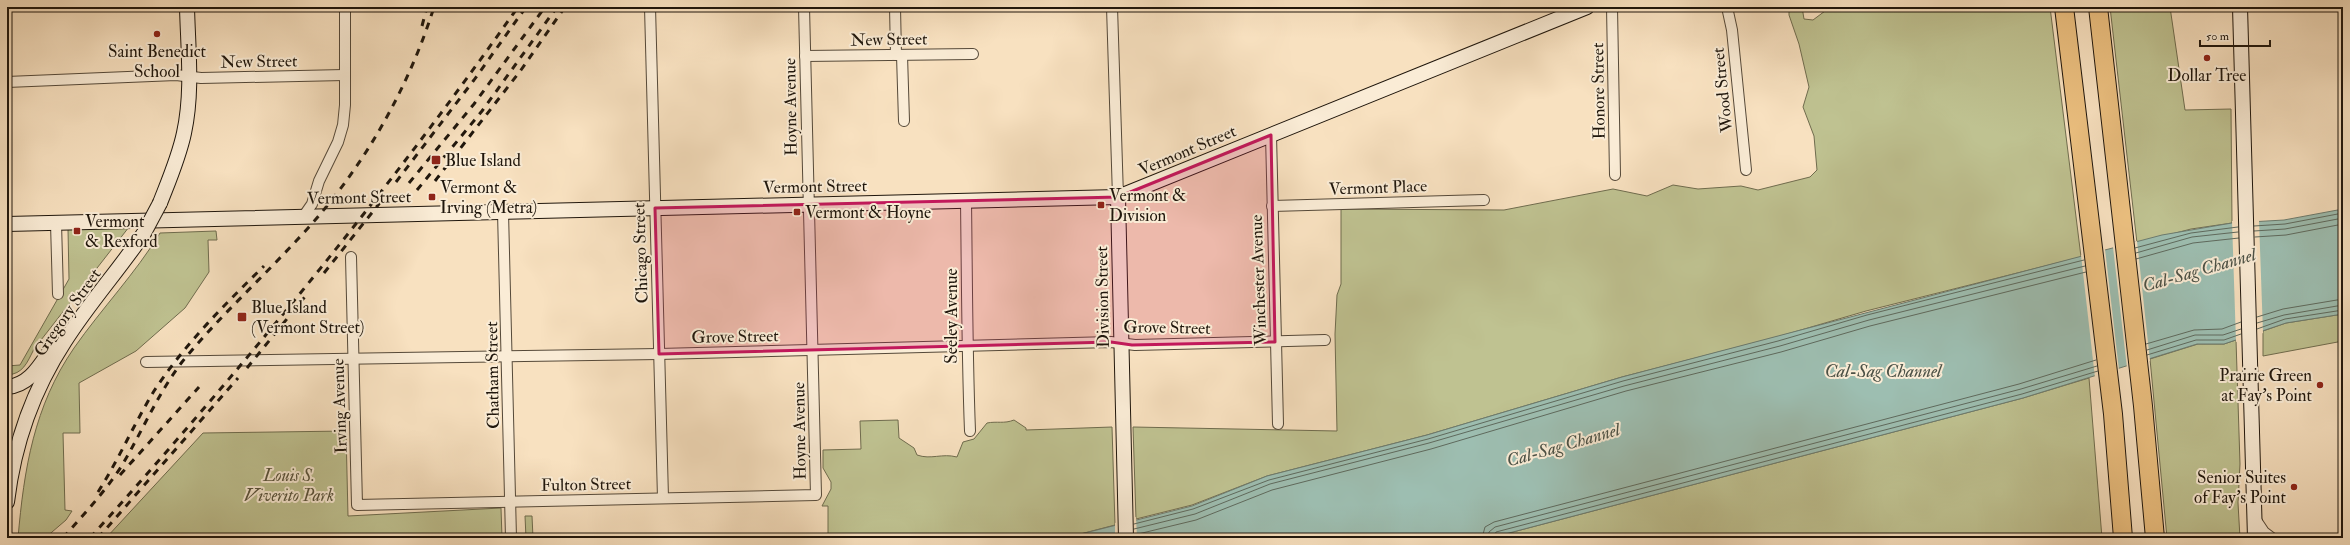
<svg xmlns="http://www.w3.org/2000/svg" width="2350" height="545" font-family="'IM FELL Double Pica',serif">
	<rect width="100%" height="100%" fill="#f8e1c0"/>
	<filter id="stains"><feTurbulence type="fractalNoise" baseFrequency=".005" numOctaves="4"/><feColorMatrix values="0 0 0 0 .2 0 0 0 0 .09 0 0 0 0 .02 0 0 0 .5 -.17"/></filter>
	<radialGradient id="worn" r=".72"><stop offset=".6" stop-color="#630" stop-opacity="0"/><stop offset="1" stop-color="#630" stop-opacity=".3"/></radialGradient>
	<g fill="#bfc291" stroke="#6f6c4e">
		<path d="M1789,7H1802L1804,19L1813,20L1825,11L1826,7H2050L2081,257L1866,311L1777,337L1622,377L1427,435L1267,476L1192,505L1136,519L1133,427L1337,431L1335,334L1337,295L1341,284V209L1504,210L1613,189L1647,196L1673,185L1698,189L1741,186L1758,190L1810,177L1817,170L1814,136L1803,107L1809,87L1799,44L1789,15Z"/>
		<path d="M2110,7H2170L2185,110L2231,109L2232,223L2191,229L2137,243Z"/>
		<path d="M129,227L34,349C27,363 23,374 7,375V366L20,365L69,279L68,229Z"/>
		<path d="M216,231L217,240H208L209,272L185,308L136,351L79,383L80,433H63L65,510L72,511L66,520L45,538H18C24,469 34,406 74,348C102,308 135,274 160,233Z"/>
		<path d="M2343,314V341L2263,356V331L2286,323Z"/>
		<path d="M2236,340L2240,464L2238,503L2240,538H2167L2150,359L2198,344H2224Z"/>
		<path d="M2089,378L2102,538H1490L2023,398Z"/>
		<path d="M898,420L899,438L914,448L917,455C931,460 942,453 957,457L963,442L974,439L987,423C997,421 1004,424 1014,420L1026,428V430L1112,427L1115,525L1065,538H828V506H822L831,489V482L823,468V450L861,449L860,421Z"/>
		<path d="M346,431L348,516L501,508L502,538H106L203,433Z"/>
		<path d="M525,516H532L533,538H526Z"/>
	</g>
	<path fill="#9dbeb1" stroke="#6b7b6f" d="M2343,209V314L2286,323L2224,344H2197L2023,398L1490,538H1065L1192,506L1267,476L1427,435L1622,377L2162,235L2232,223L2284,220Z"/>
	<g fill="#f8e1c0">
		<path d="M2259,220L2263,333L2236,342L2232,221Z"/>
		<path d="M2137,241L2150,361L2127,368L2113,247Z"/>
		<path d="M2105,249L2119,370L2095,378L2081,255Z"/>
		<path d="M1136,517L1137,538H1115V523Z"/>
	</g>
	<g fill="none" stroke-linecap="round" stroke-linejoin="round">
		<g stroke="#5e6a5e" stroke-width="1">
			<path d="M2254,226L2285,224L2343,213"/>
			<path d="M2254,231L2285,229L2343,218"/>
			<path d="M2255,237L2286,235L2343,224"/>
			<path d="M2135,248L2191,233L2238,227"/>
			<path d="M2136,253L2192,237L2238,232"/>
			<path d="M2136,259L2193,243L2239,238"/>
			<path d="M2257,317L2283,309L2343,299"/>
			<path d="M2257,323L2284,315L2343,305"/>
			<path d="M2257,329L2285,319L2343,310"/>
			<path d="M2146,344L2194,330L2222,329L2241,322"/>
			<path d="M2147,350L2195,335H2223L2241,329"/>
			<path d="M2147,355L2196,340H2224L2241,334"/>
			<path d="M1134,524L1193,509L1269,480L1428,439L1623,381L1778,341L1867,315L2084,260"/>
			<path d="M1134,529L1195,514L1270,484L1429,443L1624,386L1780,346L1869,320L2085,266"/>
			<path d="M1134,535L1196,520L1272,490L1431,449L1626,391L1781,352L1870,326L2086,272"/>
			<path d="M1482,538L1485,527L1494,522L2019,384L2096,360"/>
			<path d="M1488,538L1489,532L1495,527L2021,389L2097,366"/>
			<path d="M1493,538L1496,532L2022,394L2098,371"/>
		</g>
		<defs>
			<g id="street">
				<path d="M650,7L663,498"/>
				<path d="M895,7L896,55"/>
				<path d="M1112,7L1118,197"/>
				<path d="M1612,7L1615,175"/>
				<path d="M1727,7L1732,30L1746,170"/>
				<path d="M902,55L904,121"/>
				<path d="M805,56L973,54"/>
				<path d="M7,82L176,75L201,78L344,75"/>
				<path d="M1271,135L1278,424"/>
				<path d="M966,201C967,277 967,354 970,431"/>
				<path d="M1272,206L1484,200"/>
				<path d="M503,212L511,538"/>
				<path d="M303,217L312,204L319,181L338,142L343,125L345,105V7"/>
				<path d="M56,223L58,294"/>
				<path d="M351,257L357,505L816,495L804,7"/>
				<path d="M146,362L659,354L1111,342L1135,345L1325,340"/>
				<path d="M2254,517L2264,532L2272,538"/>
			</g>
			<g id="secondary">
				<path d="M2240,7L2255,538"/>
				<path d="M1118,197L1126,538"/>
				<path d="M160,203C169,180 179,157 184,133C193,92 188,49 187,7"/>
				<path d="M7,224L1118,197L1587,7"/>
				<path d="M7,387C30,385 40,365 52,348"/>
				<path d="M7,502C14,444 33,390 65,341C89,303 119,270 144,233"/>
			</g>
			<g id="highway">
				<path d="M2064,7L2113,414L2123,538"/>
				<path d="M2098,7L2143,406L2155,538"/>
			</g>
		</defs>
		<use href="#street" stroke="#554939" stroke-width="12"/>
		<use href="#secondary" stroke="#1f160c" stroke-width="16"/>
		<use href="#highway" stroke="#1f160c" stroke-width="20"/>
		<use href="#street" stroke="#faecd6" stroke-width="10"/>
		<use href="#secondary" stroke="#faecd6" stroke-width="14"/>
		<use href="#highway" stroke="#ecc080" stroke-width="18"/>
		<g stroke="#1f160c" stroke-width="3" stroke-dasharray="7 7" stroke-linecap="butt">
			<path d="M422,26L427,7"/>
			<path d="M435,181L521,70L565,7"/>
			<path d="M396,182L474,80L526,7"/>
			<path d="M409,183L474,104L545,7"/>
			<path d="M417,190L482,111L557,7"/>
			<path d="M324,273L386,195"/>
			<path d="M247,368L308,293"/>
			<path d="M120,475L199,387"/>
			<path d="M98,492C119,459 134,424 154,391C184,345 225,304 264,266"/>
			<path d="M63,538C83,515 104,493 121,467C142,432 157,395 182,362C217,319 259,281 297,240C359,175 407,93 434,7"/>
			<path d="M90,538C242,369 387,193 518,7"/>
			<path d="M98,538L238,378"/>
		</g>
		<defs>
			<path id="secondary-bridge" d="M144,233L160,203"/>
		</defs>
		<use href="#secondary-bridge" stroke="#1f160c" stroke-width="16" stroke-linecap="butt"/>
		<use href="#secondary-bridge" stroke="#faecd6" stroke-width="14"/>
	</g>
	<path fill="#c2185b" fill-opacity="0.2" stroke="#c2185b" stroke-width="3" stroke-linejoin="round" d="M1271,135L1275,342L1132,345L1111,342L659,354L655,208L1118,197Z"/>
	<g fill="#8f2418" stroke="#faecd6" stroke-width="1.5">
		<circle cx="157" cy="34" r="4"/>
		<circle cx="2207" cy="58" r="4"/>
		<rect x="431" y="155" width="10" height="10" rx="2"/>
		<rect x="428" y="193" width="8" height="8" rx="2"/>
		<rect x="1097" y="201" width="8" height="8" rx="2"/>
		<rect x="793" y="208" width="8" height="8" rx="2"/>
		<rect x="73" y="227" width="8" height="8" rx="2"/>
		<rect x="237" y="312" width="10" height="10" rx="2"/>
		<circle cx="2320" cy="385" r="4"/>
		<circle cx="2294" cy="487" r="4"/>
	</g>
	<g text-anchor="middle" stroke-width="4" stroke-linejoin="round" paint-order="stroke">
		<g font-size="17" fill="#1f160c" stroke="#faecd6">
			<text transform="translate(889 39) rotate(-1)" y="6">New Street</text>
			<text transform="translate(259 61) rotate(-1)" y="6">New Street</text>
			<text transform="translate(1722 90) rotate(-96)" y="6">Wood Street</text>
			<text transform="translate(1598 91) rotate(-91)" y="6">Honore Street</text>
			<text transform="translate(790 107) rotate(-91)" y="6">Hoyne Avenue</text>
			<text transform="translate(1187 150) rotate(-23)" y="6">Vermont Street</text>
			<text transform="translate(815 186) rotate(-1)" y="6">Vermont Street</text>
			<text transform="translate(1378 187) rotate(-2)" y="6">Vermont Place</text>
			<text transform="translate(359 197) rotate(-1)" y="6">Vermont Street</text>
			<text transform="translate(640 253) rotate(-92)" y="6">Chicago Street</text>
			<text transform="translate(1258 280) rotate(-92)" y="6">Winchester Avenue</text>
			<text transform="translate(1102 297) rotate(-91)" y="6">Division Street</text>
			<text transform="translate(67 312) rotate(-55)" y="6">Gregory Street</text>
			<text transform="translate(951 316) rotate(-90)" y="6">Seeley Avenue</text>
			<text transform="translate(1167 327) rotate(1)" y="6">Grove Street</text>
			<text transform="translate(735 336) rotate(-1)" y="6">Grove Street</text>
			<text transform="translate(492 375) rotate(-91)" y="6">Chatham Street</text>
			<text transform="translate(339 406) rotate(-92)" y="6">Irving Avenue</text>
			<text transform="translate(799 431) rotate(-91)" y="6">Hoyne Avenue</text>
			<text transform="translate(586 484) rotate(-1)" y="6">Fulton Street</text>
		</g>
		<g font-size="17" fill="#1f160c" stroke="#faecd6" text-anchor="start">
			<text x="157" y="57" text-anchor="middle">Saint Benedict<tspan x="157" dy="20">School</tspan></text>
			<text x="2207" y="81" text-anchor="middle">Dollar Tree</text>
			<text x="445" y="166">Blue Island</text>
			<text x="440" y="193">Vermont &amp;<tspan x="440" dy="20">Irving (Metra)</tspan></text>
			<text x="1109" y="201">Vermont &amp;<tspan x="1109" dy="20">Division</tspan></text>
			<text x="805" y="218">Vermont &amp; Hoyne</text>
			<text x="85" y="227">Vermont<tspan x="85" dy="20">&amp; Rexford</tspan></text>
			<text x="251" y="313">Blue Island<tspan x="251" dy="20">(Vermont Street)</tspan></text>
			<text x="2312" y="381" text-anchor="end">Prairie Green<tspan x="2312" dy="20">at Fay's Point</tspan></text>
			<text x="2286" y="483" text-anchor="end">Senior Suites<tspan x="2286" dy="20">of Fay’s Point</tspan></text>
		</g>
		<g font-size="17" font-style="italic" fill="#57523b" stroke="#faecd6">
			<text x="289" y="481">Louis S.<tspan x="289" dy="20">Viverito Park</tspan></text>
		</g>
		<g font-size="18" font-style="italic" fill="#4b5146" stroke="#faecd6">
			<text transform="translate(2199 270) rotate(-16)" y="6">Cal-Sag Channel</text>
			<text x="1883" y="377">Cal-Sag Channel</text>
			<text transform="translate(1563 445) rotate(-16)" y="6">Cal-Sag Channel</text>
		</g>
	</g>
	<rect width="2350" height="545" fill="none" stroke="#f8e1c0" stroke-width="24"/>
	<rect x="8" y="8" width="2334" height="529" fill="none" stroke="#1f160c" stroke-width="2"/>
	<rect x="12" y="12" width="2326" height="521" fill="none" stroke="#1f160c"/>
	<path d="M2200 40v6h70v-6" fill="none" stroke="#1f160c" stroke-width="2"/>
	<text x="2206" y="40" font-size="12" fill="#1f160c" stroke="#faecd6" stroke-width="3" paint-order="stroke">50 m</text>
	<rect width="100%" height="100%" filter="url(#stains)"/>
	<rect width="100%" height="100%" fill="url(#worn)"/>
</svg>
